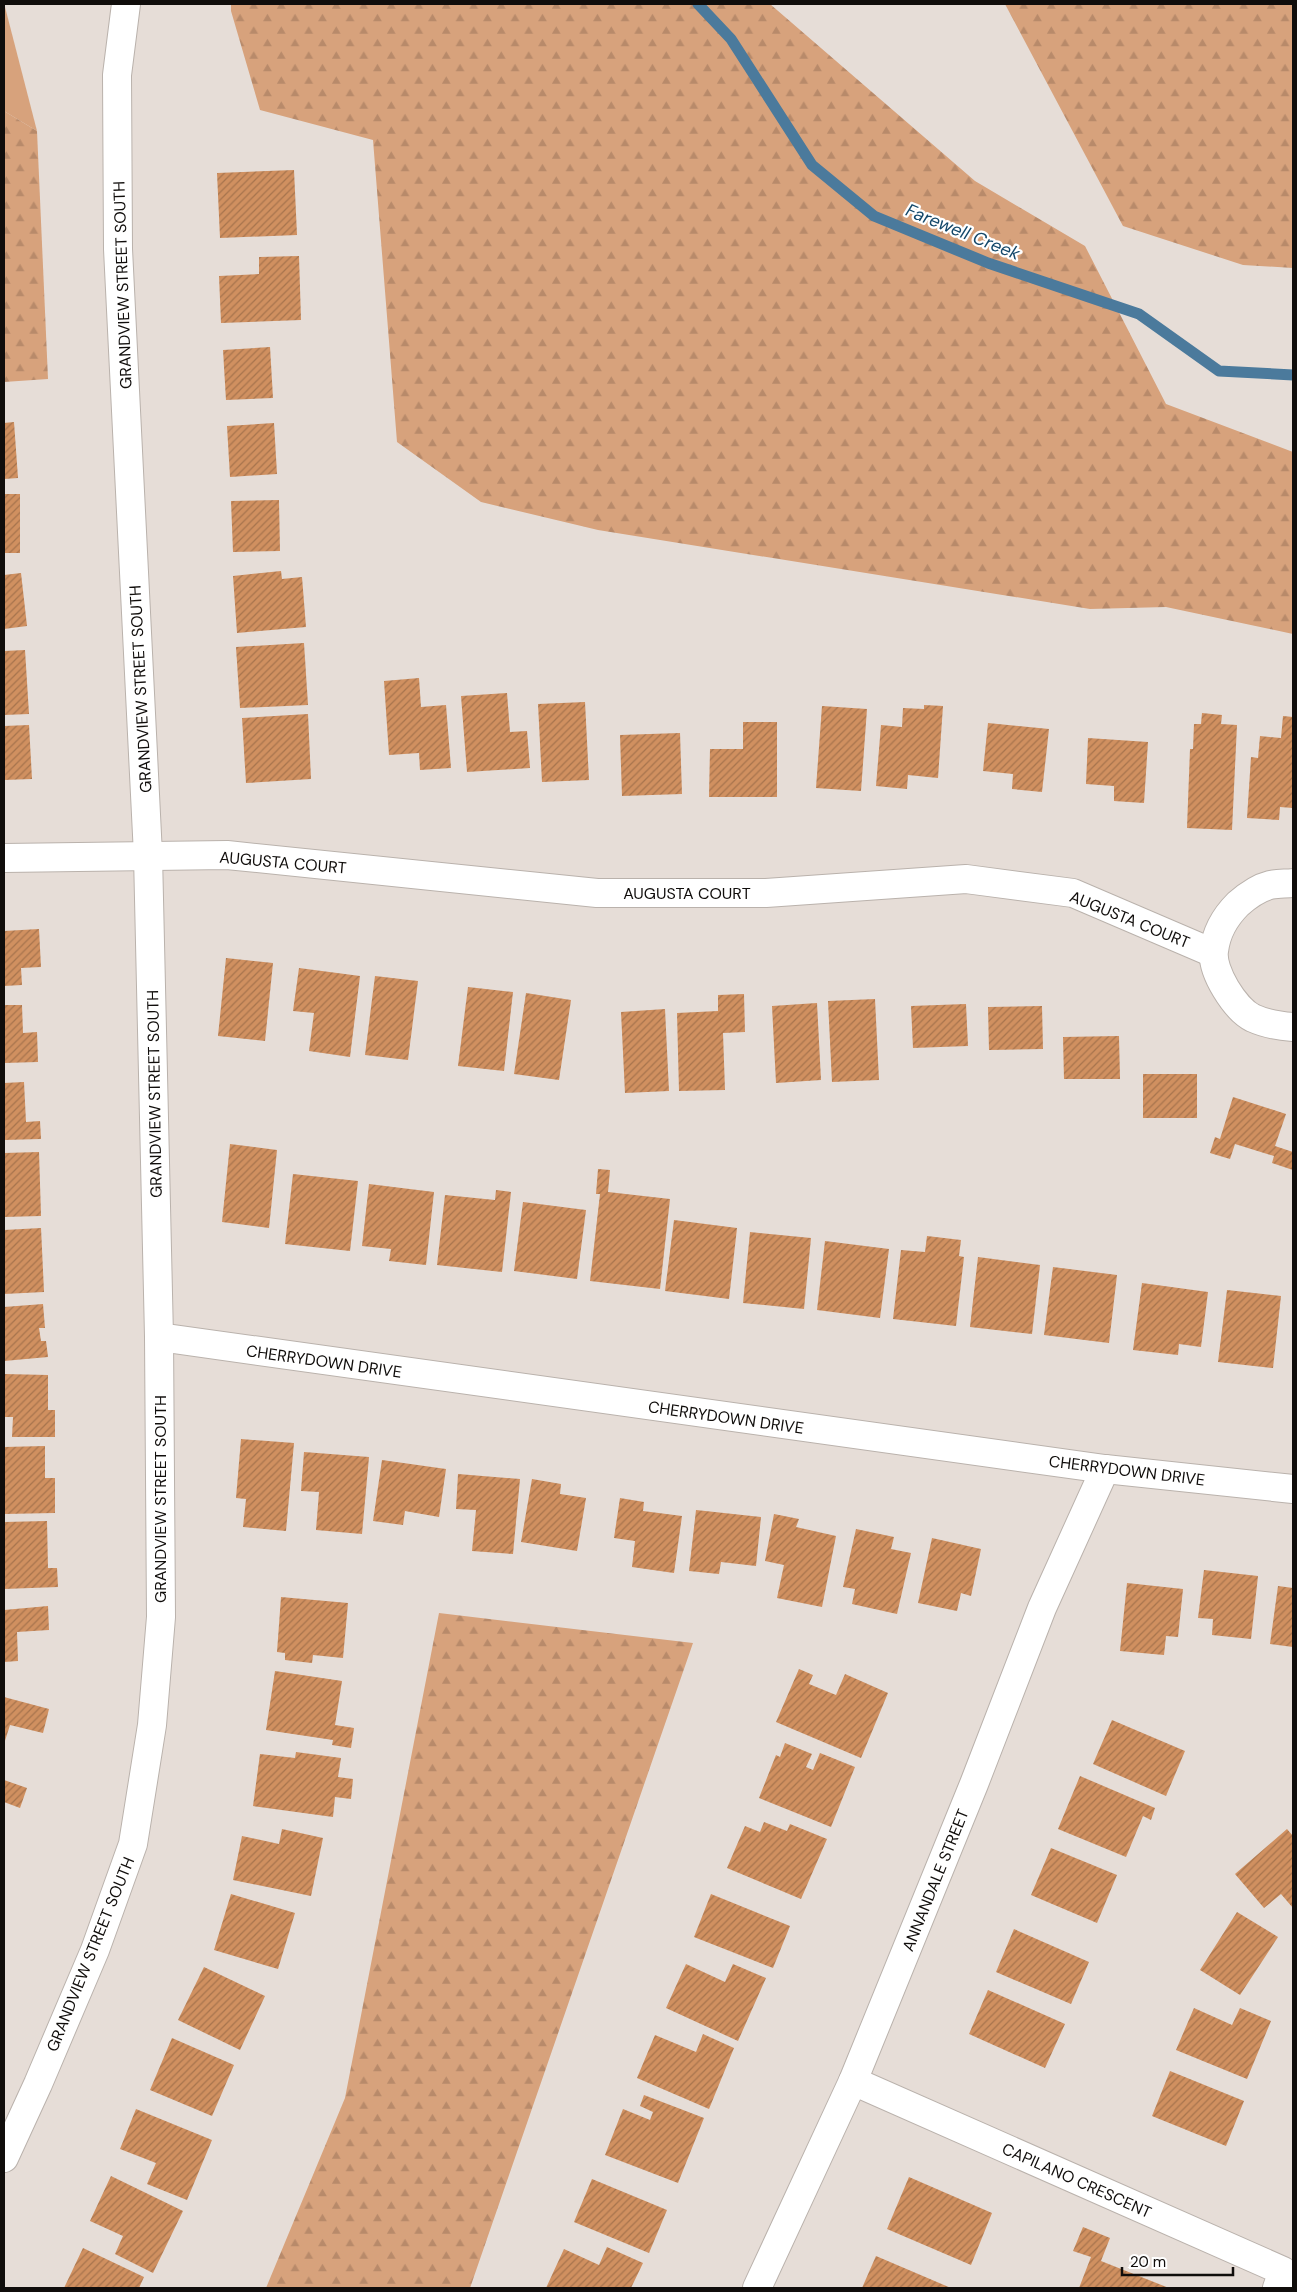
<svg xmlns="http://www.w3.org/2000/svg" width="1297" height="2292" font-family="'DM Sans',sans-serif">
	<defs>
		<pattern id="forest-firs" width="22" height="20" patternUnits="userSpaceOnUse" patternTransform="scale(1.25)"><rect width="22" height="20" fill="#d7a27c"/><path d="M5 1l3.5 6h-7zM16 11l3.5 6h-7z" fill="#b88a6a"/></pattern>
		<pattern id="building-hatch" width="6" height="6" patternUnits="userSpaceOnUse" patternTransform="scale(1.25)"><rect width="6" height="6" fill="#d09060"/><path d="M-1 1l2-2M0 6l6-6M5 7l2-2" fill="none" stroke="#a7744d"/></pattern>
	</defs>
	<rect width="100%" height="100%" fill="#e6ddd7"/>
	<path fill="#d7a27c" d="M5,7L37,131L4,111Z"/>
	<g fill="url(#forest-firs)">
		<path d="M231,4H770L975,181L1085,246L1166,404L1293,452V634L1166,607L1090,609L598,530L481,502L397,442L373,140L260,110L231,11Z"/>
		<path d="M1005,4H1293V268L1243,265L1123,226Z"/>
		<path d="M4,111L37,131L48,379L4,382Z"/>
		<path d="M439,1613L693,1643L470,2288H266L345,2098Z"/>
	</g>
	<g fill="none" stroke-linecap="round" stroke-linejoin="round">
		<path stroke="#4b7a9c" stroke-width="11" d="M698,4L731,39L812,165L874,216L988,263L1139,314L1219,371L1293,375"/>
	</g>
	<g fill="url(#building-hatch)">
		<path d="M294,170L297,235L220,238L217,173Z"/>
		<path d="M299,256L301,320L221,323L219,276L259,274V257Z"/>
		<path d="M270,347L273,398L226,400L223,350Z"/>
		<path d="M14,422L18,478L4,479V423Z"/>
		<path d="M274,423L277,474L230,477L227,426Z"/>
		<rect x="4" y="494" width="16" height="59"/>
		<path d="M279,500L280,551L233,552L231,501Z"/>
		<path d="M281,571L282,579L302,577L306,627L237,633L233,576Z"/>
		<path d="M21,573L27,626L4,629V575Z"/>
		<path d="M304,643L308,705L240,708L236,647Z"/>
		<path d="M25,650L29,714L4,715V651Z"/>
		<path d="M419,678L421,707L446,705L451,768L420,770L419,753L389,755L384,681Z"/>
		<path d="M507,693L510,732L527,731L530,768L467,772L461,696Z"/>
		<path d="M585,702L589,780L542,782L538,704Z"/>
		<path d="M924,705L943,706L938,778L908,775L907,789L876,786L881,725L902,727L903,708L924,709Z"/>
		<path d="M822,706L867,709L861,791L816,788Z"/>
		<path d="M1202,713L1222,715L1221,724L1237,725L1232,830L1187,828L1190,749H1193L1194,724H1201Z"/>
		<path d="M308,714L311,779L246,783L242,718Z"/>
		<path d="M1283,716L1293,717V808L1280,807L1279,820L1247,818L1251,757L1258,758L1260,736L1281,738Z"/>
		<path d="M743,722H777V797H709L710,749H743Z"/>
		<path d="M988,723L1049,729L1042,792L1012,789L1013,774L983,771Z"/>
		<path d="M29,725L32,779L4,780V726Z"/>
		<path d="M680,733L682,794L622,796L620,735Z"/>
		<path d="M1088,738L1148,742L1144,803L1114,801V786L1086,784Z"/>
		<path d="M39,929L41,967L21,968L22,985L4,986V931Z"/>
		<path d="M226,958L273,963L265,1041L218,1036Z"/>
		<path d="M299,968L360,976L350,1057L309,1051L314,1013L293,1011Z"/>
		<path d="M375,976L418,981L408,1060L365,1055Z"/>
		<path d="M468,987L513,992L504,1071L458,1066Z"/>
		<path d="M526,993L571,1000L559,1080L514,1074Z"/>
		<path d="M744,994L745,1032L723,1033L725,1090L679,1091L677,1013L718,1011V995Z"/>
		<path d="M875,999L879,1080L832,1082L828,1001Z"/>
		<path d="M817,1003L821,1080L776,1083L772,1006Z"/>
		<path d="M966,1004L968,1046L913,1048L911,1006Z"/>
		<path d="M4,1005H22L23,1033L37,1032L38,1062L4,1063Z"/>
		<path d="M1042,1006L1043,1049L989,1050L988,1007Z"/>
		<path d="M665,1009L669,1091L625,1093L621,1012Z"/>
		<path d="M1119,1036L1120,1079H1064L1063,1037Z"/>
		<rect x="1143" y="1074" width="54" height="44"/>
		<path d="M24,1082L26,1122L40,1121L41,1139L4,1140V1083Z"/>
		<path d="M1233,1097L1286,1114L1275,1146L1293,1152V1170L1272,1163L1274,1156L1235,1144L1230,1159L1210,1153L1215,1137L1220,1139Z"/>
		<path d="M230,1144L277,1150L269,1228L222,1222Z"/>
		<path d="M39,1152L41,1216L4,1217V1153Z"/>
		<path d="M598,1169L610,1170L608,1192L670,1199L660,1289L590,1281L600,1194H596Z"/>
		<path d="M293,1174L358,1181L350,1251L285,1244Z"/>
		<path d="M369,1184L434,1192L426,1265L389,1261L391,1249L362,1246Z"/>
		<path d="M496,1190L511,1192L502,1272L437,1265L445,1195L495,1200Z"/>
		<path d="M523,1202L586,1210L577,1279L514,1271Z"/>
		<path d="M674,1220L737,1228L729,1299L665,1291Z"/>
		<path d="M41,1228L44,1292L4,1294V1230Z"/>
		<path d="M750,1232L811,1238L804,1309L743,1303Z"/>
		<path d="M927,1236L961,1240L959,1256L964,1257L956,1326L893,1319L901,1250L925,1252Z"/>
		<path d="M825,1241L889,1249L880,1318L817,1310Z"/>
		<path d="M978,1257L1040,1265L1032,1334L970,1327Z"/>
		<path d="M1053,1267L1117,1275L1109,1343L1044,1335Z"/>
		<path d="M1142,1283L1208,1292L1201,1347L1179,1344L1178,1355L1133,1350Z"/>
		<path d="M1227,1290L1281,1296L1273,1368L1218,1362Z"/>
		<path d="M43,1304L45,1328H39L41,1341H46L48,1357L4,1361V1307Z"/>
		<path d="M4,1374L48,1375V1410H55V1437H12L13,1417H4Z"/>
		<path d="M241,1439L294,1443L286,1531L243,1527L246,1499L236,1498Z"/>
		<path d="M45,1446V1478H55V1513L4,1514V1447Z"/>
		<path d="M304,1452L369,1457L362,1534L316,1530L319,1492L301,1491Z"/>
		<path d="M382,1460L446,1469L439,1517L405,1511L403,1525L373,1521Z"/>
		<path d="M458,1474L520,1479L513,1554L472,1551L476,1510L456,1509Z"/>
		<path d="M532,1479L561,1484L560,1494L586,1498L577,1551L521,1542Z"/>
		<path d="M620,1498L644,1502L643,1511L682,1516L674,1573L632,1567L635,1541L614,1538Z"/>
		<path d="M696,1510L761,1517L756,1566L721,1562L719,1574L689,1571Z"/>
		<path d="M774,1514L799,1519L796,1527L836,1536L822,1607L777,1598L784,1565L765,1561Z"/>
		<path d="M47,1521L48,1568H57L58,1587L4,1589V1522Z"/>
		<path d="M856,1529L894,1537L891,1549L911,1553L897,1614L852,1604L855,1589L843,1587Z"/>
		<path d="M932,1538L981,1549L971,1596L961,1593L957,1611L918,1603Z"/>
		<path d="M1204,1570L1258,1576L1251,1639L1212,1635L1213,1619L1198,1618Z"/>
		<path d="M1127,1583L1183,1589L1178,1637L1166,1636L1164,1655L1120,1651Z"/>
		<path d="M1278,1586L1293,1588V1647L1270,1644Z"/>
		<path d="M281,1597L348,1603L343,1658L313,1655L312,1663L285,1660V1653L277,1652Z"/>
		<path d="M48,1606L49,1630L17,1632L18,1661L4,1662V1610Z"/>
		<path d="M799,1669L813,1675L809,1684L836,1695L845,1674L888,1693L861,1758L776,1722Z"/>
		<path d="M275,1671L342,1681L335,1725L354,1728L351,1748L332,1745L333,1740L266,1730Z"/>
		<path d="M4,1697L49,1709L43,1733L10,1725L4,1744Z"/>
		<path d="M1112,1720L1185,1751L1166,1796L1093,1764Z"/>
		<path d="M785,1743L812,1754L806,1767L813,1770L820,1753L855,1767L831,1827L759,1798L776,1755L780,1757Z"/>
		<path d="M296,1752L341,1758L338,1777L353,1779L351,1799L335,1797L333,1817L253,1806L260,1754L295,1758Z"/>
		<path d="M1080,1776L1155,1808L1151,1820L1143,1816L1126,1857L1058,1829Z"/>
		<path d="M4,1780L27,1788L20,1808L4,1802Z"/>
		<path d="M764,1822L787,1831L790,1824L827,1839L801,1899L727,1868L745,1826L760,1832Z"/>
		<path d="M282,1829L323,1838L311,1896L233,1880L242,1836L279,1844Z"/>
		<path d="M1287,1829L1293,1836V1908L1281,1894L1264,1908L1235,1874Z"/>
		<path d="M1051,1848L1117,1875L1097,1923L1031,1895Z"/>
		<path d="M231,1894L295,1913L278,1969L214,1950Z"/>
		<path d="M711,1894L790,1926L773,1968L694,1937Z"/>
		<path d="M1237,1912L1278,1937L1240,1995L1200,1970Z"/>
		<path d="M1014,1929L1089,1962L1071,2004L996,1972Z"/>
		<path d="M686,1964L725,1982L733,1964L766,1978L738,2041L666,2008Z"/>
		<path d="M204,1967L265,1996L240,2050L178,2020Z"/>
		<path d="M988,1990L1065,2024L1045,2068L969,2034Z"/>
		<path d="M1194,2008L1232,2025L1240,2008L1271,2021L1247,2079L1176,2050Z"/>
		<path d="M703,2034L734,2048L709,2109L637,2078L655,2035L696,2052Z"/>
		<path d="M172,2038L234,2065L212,2116L150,2090Z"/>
		<path d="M1170,2071L1244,2101L1226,2146L1152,2116Z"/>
		<path d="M644,2095L704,2118L678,2183L605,2155L623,2109L650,2120L653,2112L640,2106Z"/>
		<path d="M136,2109L212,2140L187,2200L147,2184L156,2163L120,2149Z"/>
		<path d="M111,2176L183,2211L153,2273L115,2254L123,2236L90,2221Z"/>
		<path d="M909,2177L992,2213L971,2265L887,2229Z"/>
		<path d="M592,2179L667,2210L649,2253L574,2222Z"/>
		<path d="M1083,2227L1110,2238L1101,2261L1169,2288H1079L1091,2257L1073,2251Z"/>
		<path d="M607,2247L643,2263L631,2288H546L564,2249L599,2265Z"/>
		<path d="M83,2248L144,2277L139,2288H64Z"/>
		<path d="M876,2256L951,2288H862Z"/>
	</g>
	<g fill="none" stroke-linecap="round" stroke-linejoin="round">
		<defs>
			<g id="street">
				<path d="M4,858L227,855L597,893H766L966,879L1073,893L1213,953"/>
				<path d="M1293,883C1286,884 1278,883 1270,885C1258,888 1247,896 1238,904C1225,917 1216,933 1214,951C1211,971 1235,1009 1253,1018C1266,1024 1279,1026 1293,1027"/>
				<path d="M159,1337L1105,1469L1293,1489"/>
				<path d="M853,2081L1283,2271L1277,2288"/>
				<path d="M757,2288L853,2081L974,1784L1042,1608L1105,1469"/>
			</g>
			<path id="secondary" d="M4,2158L38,2084L95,1950L133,1844L152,1725L161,1617L159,1337L148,855L118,249L117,75L126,4"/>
		</defs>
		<use href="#street" stroke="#bab2ac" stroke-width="30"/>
		<use href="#secondary" stroke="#bab2ac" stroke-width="30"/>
		<use href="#street" stroke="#fff" stroke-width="28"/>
		<use href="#secondary" stroke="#fff" stroke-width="28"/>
	</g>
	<g text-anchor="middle" stroke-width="4.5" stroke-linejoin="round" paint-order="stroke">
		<g font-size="16" fill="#100d0b" stroke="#fff">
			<text transform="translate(122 285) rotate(-92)" y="6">GRANDVIEW STREET SOUTH</text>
			<text transform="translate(140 689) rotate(-93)" y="6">GRANDVIEW STREET SOUTH</text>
			<text transform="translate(283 862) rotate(5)" y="6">AUGUSTA COURT</text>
			<text x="687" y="899">AUGUSTA COURT</text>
			<text transform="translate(1130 919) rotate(22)" y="6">AUGUSTA COURT</text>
			<text transform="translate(154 1094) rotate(-91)" y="6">GRANDVIEW STREET SOUTH</text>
			<text transform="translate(324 1361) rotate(8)" y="6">CHERRYDOWN DRIVE</text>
			<text transform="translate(726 1417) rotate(8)" y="6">CHERRYDOWN DRIVE</text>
			<text transform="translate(1127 1470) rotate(7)" y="6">CHERRYDOWN DRIVE</text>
			<text transform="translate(160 1499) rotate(-90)" y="6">GRANDVIEW STREET SOUTH</text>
			<text transform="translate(935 1880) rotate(-68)" y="6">ANNANDALE STREET</text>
			<text transform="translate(90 1954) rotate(-68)" y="6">GRANDVIEW STREET SOUTH</text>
			<text transform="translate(1077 2180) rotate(24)" y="6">CAPILANO CRESCENT</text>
		</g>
		<g font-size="18" font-style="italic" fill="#14486a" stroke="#fff">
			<text transform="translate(963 232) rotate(22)" y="6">Farewell Creek</text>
		</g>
	</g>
	<rect width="1297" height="2292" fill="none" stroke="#100d0b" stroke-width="10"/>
	<path d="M1122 2267v8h111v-8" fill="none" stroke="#100d0b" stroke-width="2.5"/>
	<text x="1130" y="2267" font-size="15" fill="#100d0b" stroke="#ffffff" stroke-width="4" paint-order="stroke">20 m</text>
</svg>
